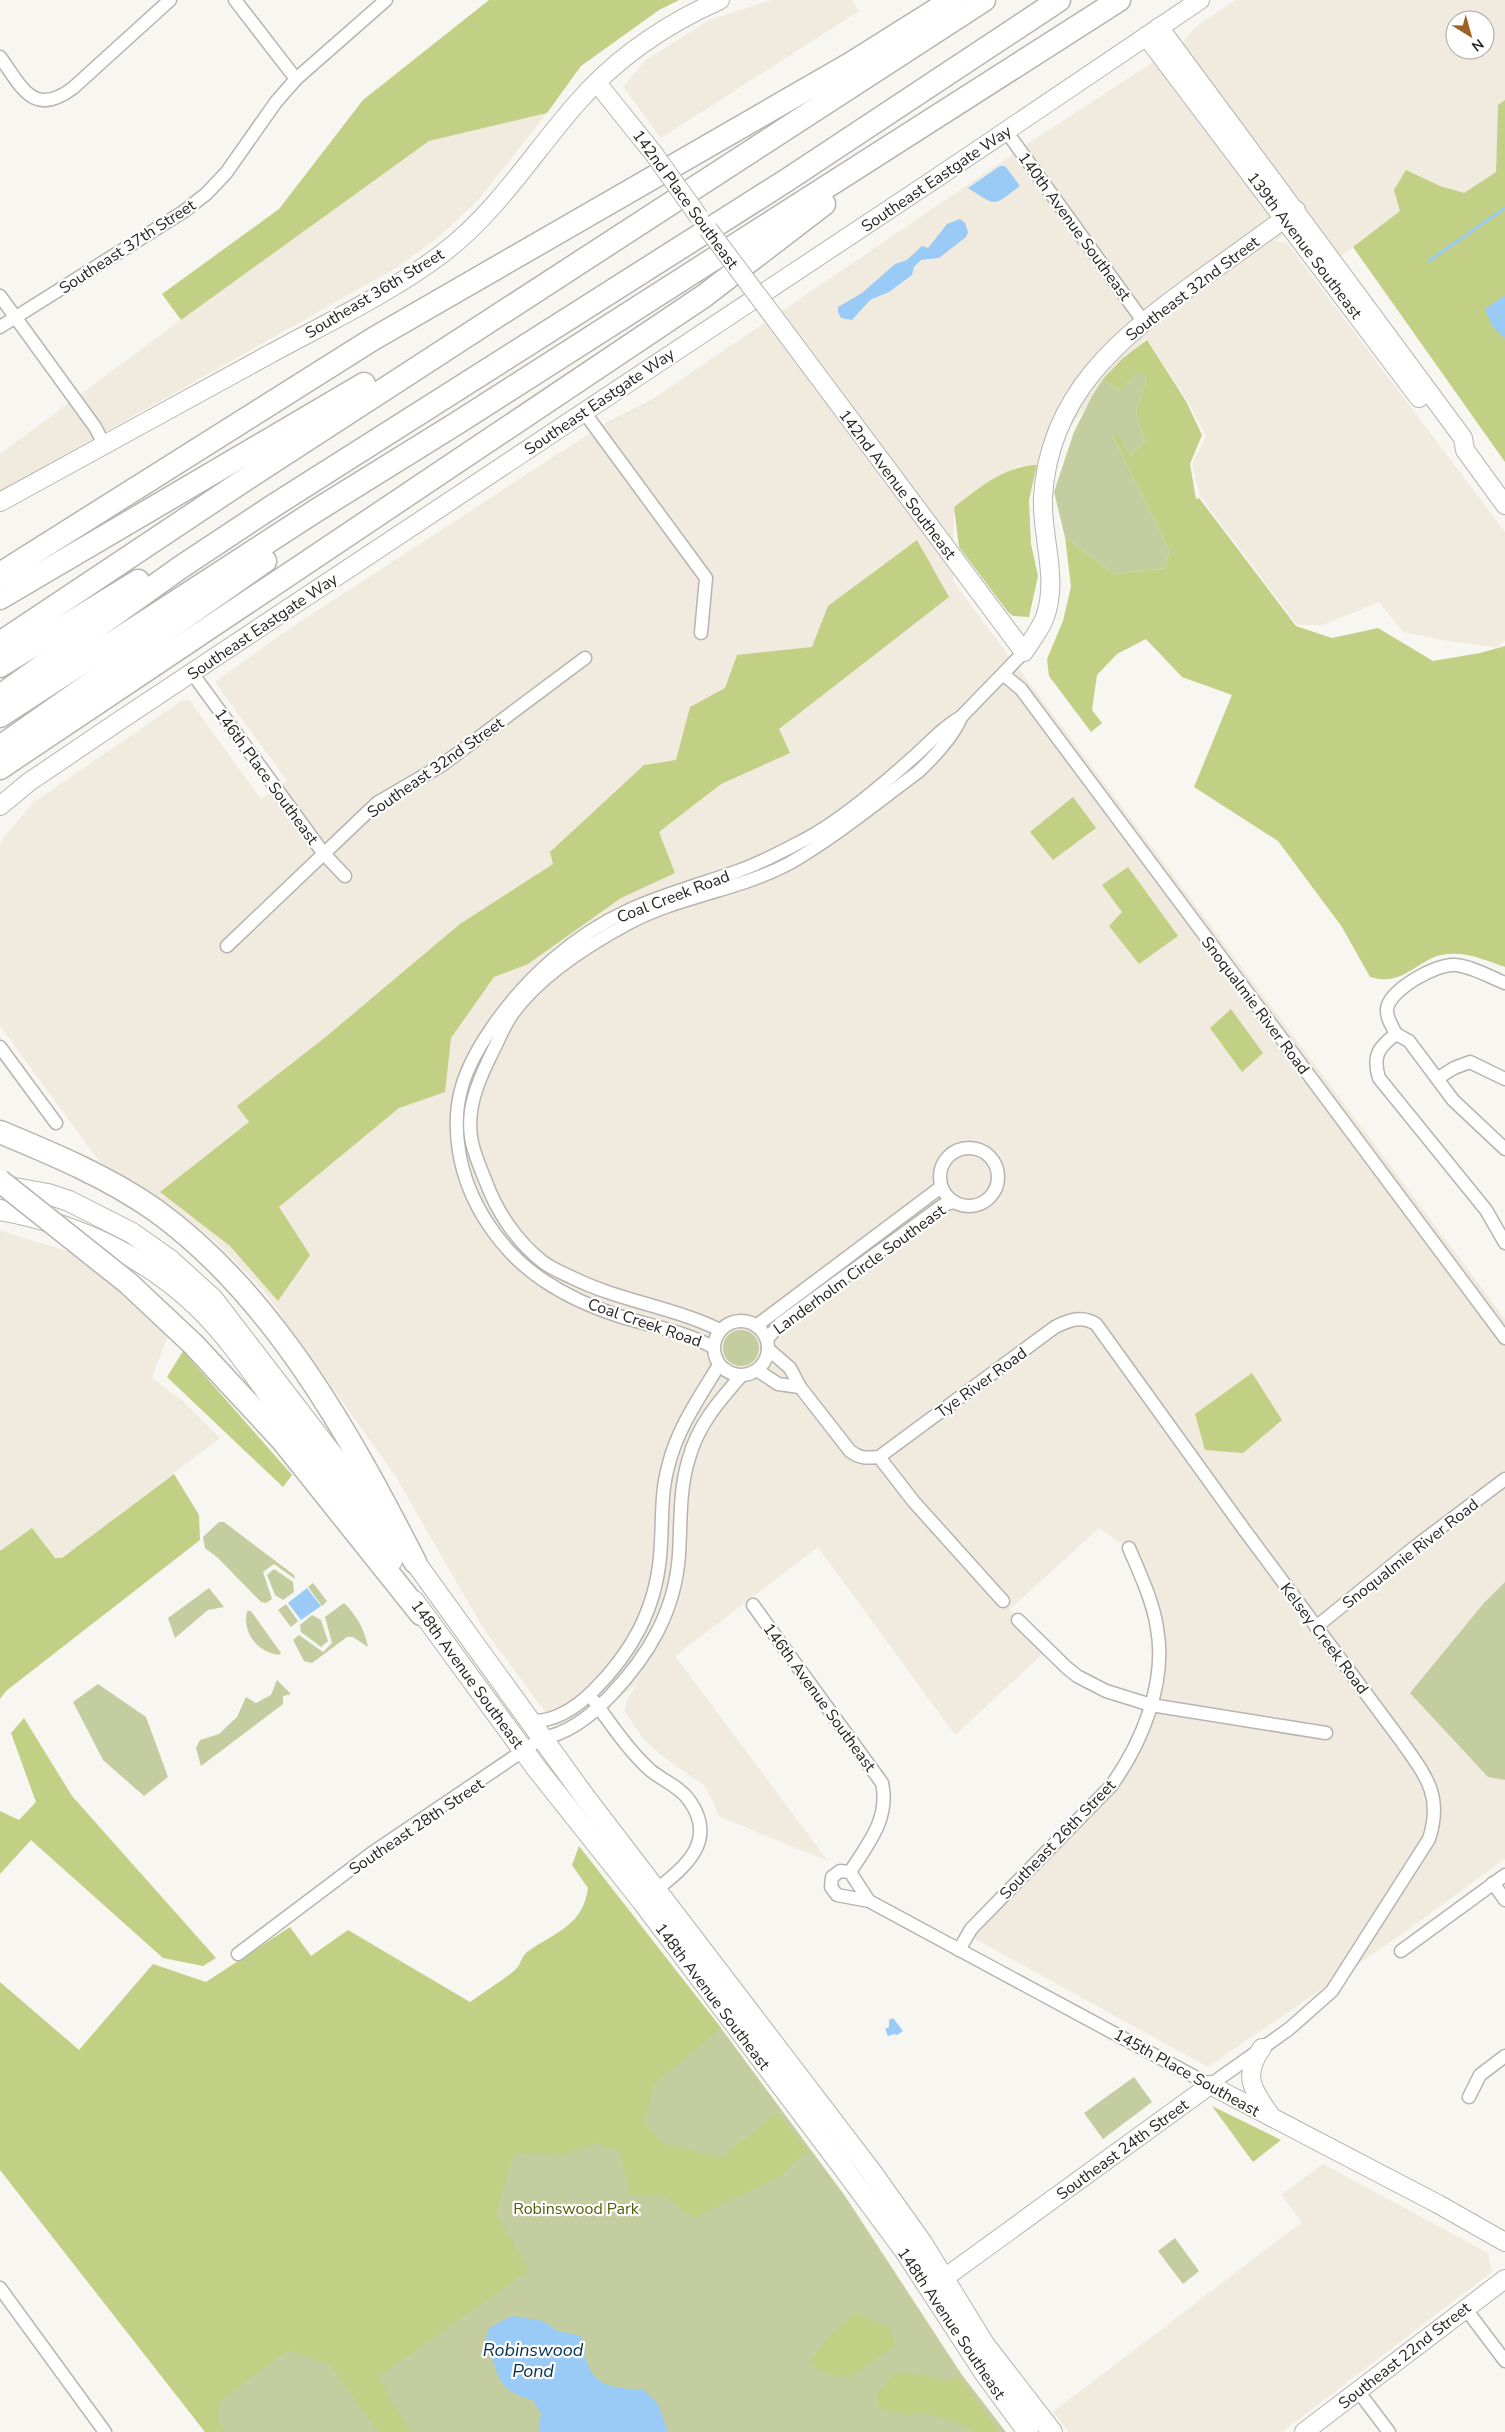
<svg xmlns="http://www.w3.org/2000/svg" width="1505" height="2432" font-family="'Nunito Sans',sans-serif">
	<rect width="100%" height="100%" fill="#f8f6f1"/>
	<g fill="#f1eade" fill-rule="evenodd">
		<path d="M772,0H852L859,11L661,138L623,87L645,61L709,20Z"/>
		<path d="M1236,0H1505V100L1498,106L1496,172L1464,193L1440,186L1400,211L1336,260L1308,219L1275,241L1287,243L1505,532V641L1496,647L1447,641L1403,632L1379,602L1323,625H1297L1200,496L1192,464L1206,436L1187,400L1146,338L1037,465L1019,466L984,484L954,507L953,581L1505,1319V1859L1406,1931L1208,2067L968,1935L1111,1786L1135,1745L1160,1654L1129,1549L1099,1528L1010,1609L1047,1650L955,1735L818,1547L675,1656L828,1861L718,1816L714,1803L704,1785L663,1757L643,1738L625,1712L626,1702L637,1684L565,1739L483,1628L396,1477L264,1291L213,1239L150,1193L99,1161L0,1026V845L3,838L34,802L183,700L190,701L261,799L287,781L215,682L222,677L280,635L607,422L651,400L1041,135L1181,44L1195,27ZM1455,20H1485V50H1455Z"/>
		<path d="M547,113L479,199L441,235L398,267L0,491V454L181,320L429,141Z"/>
		<path d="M0,1231L78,1254L168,1335L152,1378L185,1403L220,1438L62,1558H55L32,1528L0,1551Z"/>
		<path d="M1323,2164L1488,2253L1492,2272L1282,2432H1069L1053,2412L1302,2222L1281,2195Z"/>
	</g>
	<g fill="#c4cda0">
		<path d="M1137,371L1147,378L1136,412L1145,442L1131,455L1117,435L1112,434L1169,550L1166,568L1114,574L1065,537L1054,492L1074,432L1092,396L1103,379L1120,391Z"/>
		<circle cx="741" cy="1348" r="18"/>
		<path d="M219,1522H224L294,1575L295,1579L274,1564L263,1572L272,1599L266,1603L261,1602L218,1558L205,1548L203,1537Z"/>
		<path d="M274,1569L293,1582L294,1592L283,1600L275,1595L267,1575Z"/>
		<path d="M1505,1582V1780L1488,1777L1410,1693L1484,1603Z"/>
		<path d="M313,1583L327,1601L322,1606L308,1587Z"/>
		<path d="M209,1588L224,1607L208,1610L175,1638L168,1618Z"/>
		<path d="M344,1603C357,1616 364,1628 368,1647L353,1637H347L312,1663L304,1661L293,1640L299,1635L323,1652L332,1643L325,1617Z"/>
		<path d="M286,1604L298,1621L291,1627L278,1610Z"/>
		<path d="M247,1611H251L281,1653L279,1655C258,1652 242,1634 247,1611Z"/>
		<path d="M312,1615L321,1620L328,1641L321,1647L301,1632L300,1625Z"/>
		<path d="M277,1680L291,1694L283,1696V1704L201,1766L196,1748L200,1740L219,1734L237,1717L246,1697L256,1703L271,1695Z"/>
		<path d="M98,1684L146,1717L168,1777L144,1796L103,1760L73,1702Z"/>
		<path d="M620,1900L721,2028L845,2196L962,2375L1006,2432H205L0,2144L394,2064Z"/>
		<path d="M1134,2077L1152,2102L1103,2139L1084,2113Z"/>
		<path d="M1175,2238L1199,2271L1183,2284L1158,2251Z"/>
	</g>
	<g fill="#c2d085">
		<path d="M489,0H679L659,10L581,66L547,113L429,141L181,320L162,294L279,209L363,100Z"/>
		<path d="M1505,100V462L1353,247L1400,211L1394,190L1406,170L1440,186L1464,193L1496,172L1498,105Z"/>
		<path d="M1147,340L1186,401L1202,435L1190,464L1196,499L1199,498L1296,626L1332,638L1378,628L1433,661L1480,653L1505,646V967C1483,959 1461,949 1437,956C1411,966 1401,986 1370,977L1342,927L1278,841L1194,787L1232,695L1182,677L1146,639L1117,654L1097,675L1092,710L1102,723L1091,732L1049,676L1047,659L1063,621L1071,587L1065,537L1114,574L1166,568L1169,550L1112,434H1117L1131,455L1145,442L1136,412L1147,378L1137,372L1120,391L1103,379L1123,358Z"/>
		<path d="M1037,465L1029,500L1031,544L1038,576L1029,617L1013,616L1008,612L959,547L954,507C979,488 1004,466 1037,465Z"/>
		<path d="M917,540L949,597L779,729L790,753L721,784L659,832L675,873L621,898L528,964L494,977L451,1038L445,1092L399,1108L279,1207L310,1255L278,1301L230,1246L160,1192L249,1122L237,1106L322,1040L460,924L553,864L550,852L644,765L676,760L690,707L725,688L737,655L812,647L828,606Z"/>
		<path d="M1073,797L1096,828L1053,860L1030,832Z"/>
		<path d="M1128,867L1178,936L1139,964L1109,926L1122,912L1102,885Z"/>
		<path d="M1231,1009L1263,1053L1242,1072L1210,1028Z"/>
		<path d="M183,1351L292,1475L283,1487L167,1377Z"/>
		<path d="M1252,1373L1282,1420L1243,1453L1205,1450L1195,1414Z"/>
		<path d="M174,1474L199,1515L200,1540L6,1691L0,1699V1551L32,1528L55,1558H62Z"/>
		<path d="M24,1718L72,1796L216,1958L203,1966L163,1958L31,1840L0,1874V1811L19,1820L36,1802L11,1733Z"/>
		<path d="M579,1846L721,2028L653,2085L645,2123L662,2143L721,2158L777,2113L808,2150L779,2177L694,2218L663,2196L630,2195L620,2153L597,2143L562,2155L514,2153L496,2214L529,2270L378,2377L410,2432H379L330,2365L288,2350L219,2402L217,2419L226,2432H205L0,2170V1982L79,2050L153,1964L206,1982L290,1927L311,1956L348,1930L470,2002C485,1991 503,1981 517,1968C521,1963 522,1956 527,1952C555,1932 583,1926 588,1888L572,1865Z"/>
		<path d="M1212,2106L1281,2140L1253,2162Z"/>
		<path d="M855,2313L890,2328L895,2346L850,2377L828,2375L810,2363L825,2340Z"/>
		<path d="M895,2373L925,2376L943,2381L959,2377L997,2430L996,2432H975L956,2422L925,2413L905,2415L879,2408L877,2393Z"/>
	</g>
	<g fill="#9acbf6">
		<path d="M1000,166H1005L1020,186C991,207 998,207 968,188Z"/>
		<path d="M960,219L965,223L968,232L966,237L939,258L921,260L914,267L912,275L889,292L870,300L852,320L841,318L838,312V307L862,293L895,264L907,260L922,246L928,248L947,224Z"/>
		<path d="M1505,295V339L1492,326L1485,309Z"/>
		<path d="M307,1588L321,1606L301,1620L288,1603Z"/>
		<path d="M893,2018L903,2031L897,2035L894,2034L888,2036L885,2029L889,2027V2020Z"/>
		<path d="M512,2316L543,2321L558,2331L581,2336C589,2385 599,2387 644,2390L658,2404L668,2432H541L539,2428L541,2413L533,2400C493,2390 501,2374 485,2342L489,2328Z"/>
	</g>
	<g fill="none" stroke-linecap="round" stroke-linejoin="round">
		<path stroke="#9acbf6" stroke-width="3" d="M1429,261L1505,208"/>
		<defs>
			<g id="street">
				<path d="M235,0L296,79"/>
				<path d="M0,57C22,87 33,118 73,88L170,0"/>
				<path d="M1006,131L1143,321"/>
				<path d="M0,296L95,427L104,444"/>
				<path d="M0,327L183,212L206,194L226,173L276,102L296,79L386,0"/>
				<path d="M584,412L706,578L701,633"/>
				<path d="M192,673L324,854L345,876"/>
				<path d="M1004,675L1021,689L1505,1338"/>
				<path d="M227,946L377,803L442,765L585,658"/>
				<path d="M1396,1034C1392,1026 1386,1017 1387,1009C1389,990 1437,963 1455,965C1471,966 1490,977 1505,983"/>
				<path d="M0,1047L56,1123"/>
				<path d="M1438,1078L1454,1068L1470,1062L1505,1079"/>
				<circle cx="969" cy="1177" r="29"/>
				<path d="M1505,1149L1453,1100L1409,1041L1396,1034C1379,1047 1372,1055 1379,1078L1486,1210L1505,1243"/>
				<circle cx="741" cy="1348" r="27"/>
				<path d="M756,1326L941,1187"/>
				<path d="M720,1330C673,1307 620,1301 573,1278C563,1273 552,1269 543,1262C517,1242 497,1212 486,1182C480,1167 473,1152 471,1137C467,1109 477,1084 489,1059C497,1044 503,1027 513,1013C540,976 590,944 629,923C679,896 740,890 790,863C835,837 876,803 918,772C934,757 951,739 960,720"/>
				<path d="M767,1339L781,1323L943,1205L954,1202"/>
				<path d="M713,1347C683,1331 651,1326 619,1316C594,1308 565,1295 543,1280C500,1251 467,1202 459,1151C451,1102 464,1069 491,1029C525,979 574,935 629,910C664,894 702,884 738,871C761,863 783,851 804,840C837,823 881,786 909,761C927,746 941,728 961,717L1024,652"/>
				<path d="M768,1349L790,1368L800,1387L850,1451C860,1459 868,1458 879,1457L1055,1327C1069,1320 1082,1315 1096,1324L1243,1528L1402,1742C1426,1776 1443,1796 1429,1839L1332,1991L1289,2029L1210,2085L869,1901L837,1895L831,1887L832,1877L840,1871L850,1872L869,1901"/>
				<path d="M757,1370L778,1384L800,1387"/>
				<path d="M879,1457L914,1502L1003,1601"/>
				<path d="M753,1605L882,1783C890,1818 868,1844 850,1872"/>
				<path d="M1018,1620L1066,1667L1077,1676L1106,1691L1151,1705L1326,1733"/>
				<path d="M1316,1627L1416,1546L1505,1479"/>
				<path d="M594,1701C611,1724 628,1750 650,1770C662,1780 680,1787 689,1800C720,1843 681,1870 651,1894"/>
				<path d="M531,1721C555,1722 577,1707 594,1690C631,1653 655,1611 660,1557C663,1527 660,1496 668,1467C677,1429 699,1398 719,1365"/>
				<path d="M1493,1883L1505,1900"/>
				<path d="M959,1950L971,1929L1111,1786C1142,1743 1167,1682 1157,1628C1153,1601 1140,1574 1129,1548"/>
				<path d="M1401,1951L1505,1875"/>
				<path d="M238,1954L372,1853L542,1738C569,1734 592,1715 611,1695C649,1655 675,1611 679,1555C681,1522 679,1490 689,1458C698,1425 719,1401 741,1376"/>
				<path d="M1469,2097L1480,2075L1505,2056"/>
				<path d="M0,2288L105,2432"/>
				<path d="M1465,2308L1505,2361"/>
				<path d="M1358,2391L1389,2432"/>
			</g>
			<g id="secondary">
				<path d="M1159,27L1463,438L1465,450L1505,505"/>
				<path d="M1146,36L1419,398"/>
				<path d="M597,83L654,154"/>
				<path d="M773,316L1024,652C1031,641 1040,630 1045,617C1059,578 1041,536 1043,497C1049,395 1119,338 1195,283C1229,259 1262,235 1296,210"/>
				<path d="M0,502C90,453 180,403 270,354C327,323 392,292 443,253C497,212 533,153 577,103C616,58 666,24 720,0"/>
				<path d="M0,806L29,782L122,719L938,177L1200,0"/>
				<path d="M1262,2048C1241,2076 1254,2092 1271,2116"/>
				<path d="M932,2287L1210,2085L1438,2204L1505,2242"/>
				<path d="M1304,2432L1505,2279"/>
			</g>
			<g id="primary">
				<path d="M4,1186L48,1194L69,1201L132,1233L170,1260L213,1299L415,1562L582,1793L870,2170L922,2243L984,2344L1052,2432"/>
				<path d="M0,1210C74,1223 147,1256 201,1310C233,1342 258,1381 285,1417C321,1465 356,1513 392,1561"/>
				<path d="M414,1601L537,1769L642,1901L842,2166L905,2251L986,2375L1028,2432"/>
			</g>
			<g id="highway">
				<path d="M0,574L373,339L850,64L952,0"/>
				<path d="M0,598L364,384"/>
				<path d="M0,643L240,483L984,0"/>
				<path d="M0,666L138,581"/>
				<path d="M0,696L181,567L270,508L787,180L1059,0"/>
				<path d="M0,716L317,510L454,425L1119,0"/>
				<path d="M0,747L265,561"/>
				<path d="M0,768L704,296L824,204"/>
				<path d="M0,1132C53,1154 108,1177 155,1210C273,1295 350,1435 415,1562"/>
				<path d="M194,1345L282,1440L421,1614"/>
			</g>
		</defs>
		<use href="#street" stroke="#b7b4b0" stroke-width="15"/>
		<use href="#secondary" stroke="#b7b4b0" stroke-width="20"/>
		<use href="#primary" stroke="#b7b4b0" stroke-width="22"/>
		<use href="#highway" stroke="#b7b4b0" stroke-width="25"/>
		<use href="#street" stroke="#fff" stroke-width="12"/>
		<use href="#secondary" stroke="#fff" stroke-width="18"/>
		<use href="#primary" stroke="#fff" stroke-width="20"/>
		<use href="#highway" stroke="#fff" stroke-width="22"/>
		<defs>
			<g id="secondary-bridge">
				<path d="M654,154L699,217"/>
				<path d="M708,229L773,316"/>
			</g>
			<path id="highway-bridge" d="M0,1181L128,1283L194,1345"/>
		</defs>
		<use href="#secondary-bridge" stroke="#b7b4b0" stroke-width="20" stroke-linecap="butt"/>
		<use href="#highway-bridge" stroke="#b7b4b0" stroke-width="25" stroke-linecap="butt"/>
		<use href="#secondary-bridge" stroke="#fff" stroke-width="18"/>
		<use href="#highway-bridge" stroke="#fff" stroke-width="22"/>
	</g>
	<g text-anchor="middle" stroke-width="4.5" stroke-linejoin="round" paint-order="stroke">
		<g font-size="16" fill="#262523" stroke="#fff">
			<text transform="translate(936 178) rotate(-34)" y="6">Southeast Eastgate Way</text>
			<text transform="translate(686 199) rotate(54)" y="6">142nd Place Southeast</text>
			<text transform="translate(1075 226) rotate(54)" y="6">140th Avenue Southeast</text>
			<text transform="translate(1305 245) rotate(53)" y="6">139th Avenue Southeast</text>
			<text transform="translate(127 246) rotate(-33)" y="6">Southeast 37th Street</text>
			<text transform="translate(1192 288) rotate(-37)" y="6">Southeast 32nd Street</text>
			<text transform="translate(374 293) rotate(-31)" y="6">Southeast 36th Street</text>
			<text transform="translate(599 401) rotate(-34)" y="6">Southeast Eastgate Way</text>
			<text transform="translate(898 484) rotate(53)" y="6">142nd Avenue Southeast</text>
			<text transform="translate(262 626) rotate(-34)" y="6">Southeast Eastgate Way</text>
			<text transform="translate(435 767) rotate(-35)" y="6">Southeast 32nd Street</text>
			<text transform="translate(267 776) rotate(54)" y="6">146th Place Southeast</text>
			<text transform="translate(673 896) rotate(-21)" y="6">Coal Creek Road</text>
			<text transform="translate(1256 1005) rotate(53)" y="6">Snoqualmie River Road</text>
			<text transform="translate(859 1269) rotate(-36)" y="6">Landerholm Circle Southeast</text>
			<text transform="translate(645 1322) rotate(19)" y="6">Coal Creek Road</text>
			<text transform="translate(981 1382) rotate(-36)" y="6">Tye River Road</text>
			<text transform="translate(1410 1553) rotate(-38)" y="6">Snoqualmie River Road</text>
			<text transform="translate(1325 1638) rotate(53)" y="6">Kelsey Creek Road</text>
			<text transform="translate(468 1674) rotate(54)" y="6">148th Avenue Southeast</text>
			<text transform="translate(820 1697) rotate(54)" y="6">146th Avenue Southeast</text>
			<text transform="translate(416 1826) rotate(-34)" y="6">Southeast 28th Street</text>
			<text transform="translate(1057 1839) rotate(-46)" y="6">Southeast 26th Street</text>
			<text transform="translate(713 1996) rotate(53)" y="6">148th Avenue Southeast</text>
			<text transform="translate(1187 2072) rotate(29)" y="6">145th Place Southeast</text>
			<text transform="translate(1122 2149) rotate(-36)" y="6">Southeast 24th Street</text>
			<text transform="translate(952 2323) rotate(56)" y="6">148th Avenue Southeast</text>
			<text transform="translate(1404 2355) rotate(-38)" y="6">Southeast 22nd Street</text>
		</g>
		<g font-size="16" fill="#535d04" stroke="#fff">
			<text x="576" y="2214">Robinswood Park</text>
		</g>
		<g font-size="18" font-style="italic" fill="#003253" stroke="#fff">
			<text x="533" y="2356">Robinswood<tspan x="533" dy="21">Pond</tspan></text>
		</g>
	</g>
	<g transform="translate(1470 35) rotate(143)"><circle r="24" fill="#ffffff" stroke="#a8a8a7"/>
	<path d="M0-4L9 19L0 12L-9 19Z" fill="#9e6225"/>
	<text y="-8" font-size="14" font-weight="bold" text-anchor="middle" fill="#262523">N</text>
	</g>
</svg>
